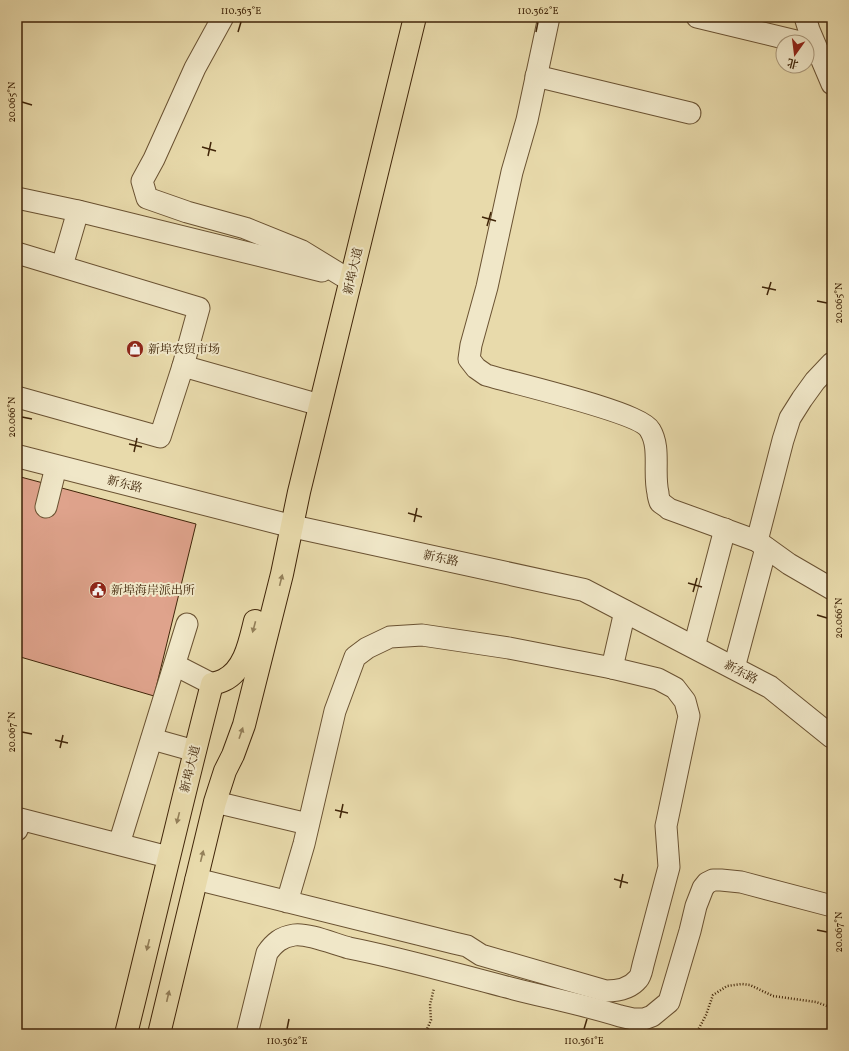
<svg xmlns="http://www.w3.org/2000/svg" width="849" height="1051" font-family="Vollkorn,'Noto Serif SC',serif">
	<rect width="100%" height="100%" fill="#e8daab"/>
	<filter id="stains"><feTurbulence type="fractalNoise" baseFrequency=".005" numOctaves="4"/><feColorMatrix values="0 0 0 0 .2 0 0 0 0 .09 0 0 0 0 .02 0 0 0 .5 -.17"/></filter>
	<radialGradient id="worn" r=".72"><stop offset=".6" stop-color="#630" stop-opacity="0"/><stop offset="1" stop-color="#630" stop-opacity=".3"/></radialGradient>
	<path fill="#dfa38c" stroke="#402509" d="M17,476L196,524L154,696L17,656Z"/>
	<g fill="none" stroke-linecap="round" stroke-linejoin="round">
		<defs>
			<g id="minor">
				<path d="M223,17L195,68L154,159L142,181L147,198L187,212L245,228L302,251L351,281"/>
				<path d="M549,17L527,120L512,172L487,287L471,345L469,359L476,368L486,375C512,383 640,412 650,430C661,448 653,472 658,493C658,495 659,499 660,502C662,504 667,507 669,509L757,541L789,564L832,589"/>
				<path d="M697,17L800,42"/>
				<path d="M805,17L809,30L832,84"/>
				<path d="M536,76L690,113"/>
				<path d="M17,198L78,211L322,271"/>
				<path d="M17,253L199,308L183,366L160,437L17,397"/>
				<path d="M62,266L78,211"/>
				<path d="M183,366L320,405"/>
				<path d="M46,507L56,467"/>
				<path d="M757,541L783,440L790,418L802,399L815,381L832,363"/>
				<path d="M694,647L725,529"/>
				<path d="M175,665L212,684"/>
				<path d="M612,668L625,611"/>
				<path d="M734,668L766,548"/>
				<path d="M152,739L195,751"/>
				<path d="M215,802L308,824"/>
				<path d="M17,830L20,819L168,857"/>
				<path d="M119,844L187,624"/>
				<path d="M196,879L454,943L467,946L481,955L606,991C618,991 630,989 638,979C641,976 642,969 643,965L669,867L666,826L689,716L685,701L675,688L658,679L612,668L509,648L422,635L390,637L367,648L355,657L335,711L304,844L287,902"/>
				<path d="M247,1034L267,953C274,943 281,937 294,935C308,933 334,944 349,948C405,959 459,975 514,989C549,998 585,1005 620,1016L633,1019H644L652,1016L669,1002L690,931L696,906L703,888L707,883L713,880H721L741,882L832,906"/>
			</g>
			<path id="tertiary" d="M17,456L291,526L584,590L770,687L832,737"/>
			<g id="primary">
				<path d="M126,1034C155,917 182,800 212,684C216,683 220,682 224,680C245,670 250,641 255,621"/>
				<path d="M159,1034L215,802L225,771L233,755L244,725L282,574L299,492L415,17"/>
			</g>
		</defs>
		<use href="#minor" stroke="#6a5232" stroke-width="23"/>
		<use href="#tertiary" stroke="#6a5232" stroke-width="24"/>
		<use href="#primary" stroke="#402509" stroke-width="24"/>
		<g stroke="#402509" stroke-width="2.5" stroke-dasharray="1 2" stroke-linecap="butt">
			<path d="M827,1006L832,1002"/>
			<path d="M425,1034L431,1020L430,1005L434,988"/>
			<path d="M696,1034L706,1015L713,995L727,986L742,984L750,985L773,996L816,1002L827,1006L832,1012"/>
		</g>
		<use href="#minor" stroke="#f0e7c8" stroke-width="21"/>
		<use href="#tertiary" stroke="#f0e7c8" stroke-width="22"/>
		<use href="#primary" stroke="#e8daab" stroke-width="22"/>
	</g>
	<defs><path id="oneway-solid" d="M-6-.8H1V-3.2L6.5 0L1 3.2V.8H-6Z"/></defs>
	<g fill="#94805a">
		<use href="#oneway-solid" transform="translate(281 580) rotate(-76)"/>
		<use href="#oneway-solid" transform="translate(254 627) rotate(105)"/>
		<use href="#oneway-solid" transform="translate(241 733) rotate(-71)"/>
		<use href="#oneway-solid" transform="translate(178 818) rotate(104)"/>
		<use href="#oneway-solid" transform="translate(202 856) rotate(-76)"/>
		<use href="#oneway-solid" transform="translate(148 945) rotate(104)"/>
		<use href="#oneway-solid" transform="translate(168 996) rotate(-77)"/>
	</g>
	<path fill="none" stroke="#402509" stroke-width="1.5" d="M238,32L241,22M536,32L538,22M22,102L32,105M202,147L216,151M208,156L211,142M482,217L496,221M487,226L491,212M762,287L776,290M767,295L771,282M817,301L827,303M22,417L32,419M129,444L142,447M134,452L137,438M408,513L422,517M414,522L417,508M688,583L702,587M693,592L697,578M817,615L827,618M22,732L32,734M55,740L68,743M60,748L63,735M335,810L348,813M340,818L343,804M614,879L628,883M620,888L623,874M817,930L827,932M287,1029L289,1019M584,1029L587,1019"/>
	<defs>
		<symbol id="shop-disc" viewBox="-11 -11 22 22"><circle r="9.5" fill="#8f2418" stroke="#f0e7c8"/><path d="M-5-2.5h2.3a2.7 3.5 0 0 1 5.4 0H5L5.5 6h-11ZM-1.5-2.5h3a1.5 2.3 0 0 0-3 0Z" fill="#fff"/></symbol>
		<symbol id="civic-disc" viewBox="-11 -11 22 22"><circle r="9.5" fill="#8f2418" stroke="#f0e7c8"/><path d="M-.6-6.5H3V-4.5H.6V-3L4-1V1h2V6H-6V1h2V-1L-.6-3ZM-1.2 2.5V6h2.4V2.5Z" fill="#fff"/></symbol>
	</defs>
	<g fill-rule="evenodd">
		<use href="#shop-disc" x="125" y="339" width="20" height="20"/>
		<use href="#civic-disc" x="88" y="580" width="20" height="20"/>
	</g>
	<g text-anchor="middle" stroke-width="4" stroke-linejoin="round" paint-order="stroke">
		<g font-size="12" fill="#402509" stroke="#f0e7c8">
			<text transform="translate(353 271) rotate(-77)" y="4">新埠大道</text>
			<text transform="translate(125 484) rotate(14)" y="4">新东路</text>
			<text transform="translate(441 558) rotate(12)" y="4">新东路</text>
			<text transform="translate(741 672) rotate(28)" y="4">新东路</text>
			<text transform="translate(190 769) rotate(-76)" y="4">新埠大道</text>
		</g>
		<g font-size="12" fill="#402509" stroke="#f0e7c8" text-anchor="start">
			<text x="148" y="353">新埠农贸市场</text>
			<text x="111" y="594">新埠海岸派出所</text>
		</g>
	</g>
	<rect width="849" height="1051" fill="none" stroke="#e8daab" stroke-width="44"/>
	<g transform="translate(795 54) rotate(194)"><circle r="19" fill="#f0e7c8" stroke="#aa997c"/>
	<path d="M0-3L7 15L0 10L-7 15Z" fill="#8f2418"/>
	<text y="-6" font-size="11" font-weight="bold" text-anchor="middle" fill="#402509">北</text>
	</g>
	<rect x="22" y="22" width="805" height="1007" fill="none" stroke="#402509" stroke-width="1.5"/>
	<g font-size="10" text-anchor="middle" fill="#402509">
		<text x="241" y="14">110.363°E</text>
		<text x="538" y="14">110.362°E</text>
		<text transform="translate(11 102) rotate(-90)" y="4">20.065°N</text>
		<text transform="translate(838 303) rotate(-90)" y="4">20.065°N</text>
		<text transform="translate(11 417) rotate(-90)" y="4">20.066°N</text>
		<text transform="translate(838 618) rotate(-90)" y="4">20.066°N</text>
		<text transform="translate(11 732) rotate(-90)" y="4">20.067°N</text>
		<text transform="translate(838 932) rotate(-90)" y="4">20.067°N</text>
		<text x="287" y="1044">110.362°E</text>
		<text x="584" y="1044">110.361°E</text>
	</g>
	<rect width="100%" height="100%" filter="url(#stains)"/>
	<rect width="100%" height="100%" fill="url(#worn)"/>
</svg>
